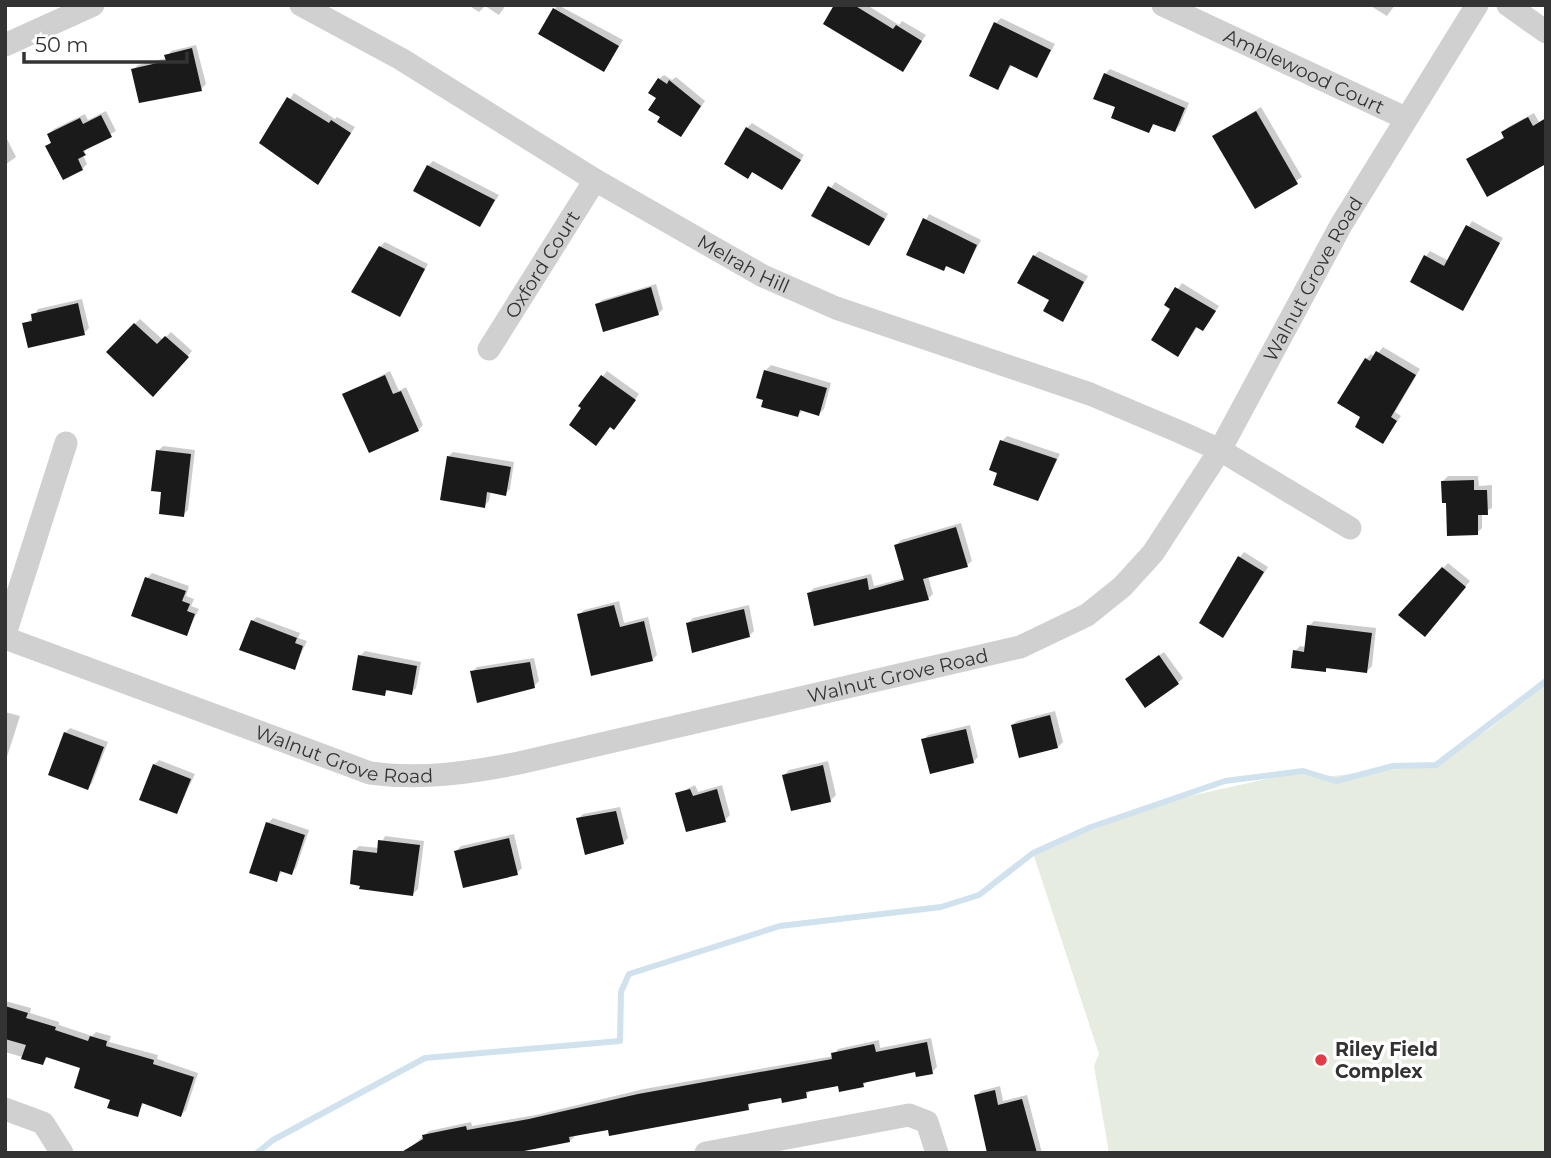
<svg xmlns="http://www.w3.org/2000/svg" width="1551" height="1158" font-family="Montserrat,sans-serif">
	<rect width="100%" height="100%" fill="#fff"/>
	<path fill="#e6ecdf" d="M1546,681V1153H1109L1094,1066L1099,1054L1033,853L1163,802L1303,771L1323,777L1436,765L1492,727Z"/>
	<g fill="#0003">
		<path d="M468,5H506L499,15L485,6L479,12Z"/>
		<path d="M558,5L623,40L604,70L555,9Z"/>
		<path d="M836,5H867L899,25L902,21L926,35L902,70Z"/>
		<path d="M1369,5H1395L1387,16Z"/>
		<path d="M1001,18L1055,44L1037,76L1012,64L998,88L996,23Z"/>
		<path d="M196,45L206,84L201,89L133,70L138,65L167,58L171,51Z"/>
		<path d="M1110,69L1189,103L1180,125L1175,130L1155,122L1149,131L1117,106L1105,74Z"/>
		<path d="M664,75L672,80L676,77L705,101L685,130L662,116L659,79Z"/>
		<path d="M294,93L335,119L337,117L355,127L322,178L261,142Z"/>
		<path d="M1261,107L1302,177L1256,207L1215,136Z"/>
		<path d="M106,111L116,131L88,146L83,155L87,164L82,169L48,146L52,141L49,134L54,129L85,114L88,120Z"/>
		<path d="M1534,113L1539,122L1546,118V162L1468,159L1506,136L1503,132L1508,127Z"/>
		<path d="M752,123L804,155L782,188L753,171L748,176L747,128Z"/>
		<path d="M5,135L16,157L5,165Z"/>
		<path d="M433,161L499,195L480,225L428,166Z"/>
		<path d="M835,182L888,214L873,238L813,215Z"/>
		<path d="M929,214L981,240L964,272L948,265L943,269L909,254Z"/>
		<path d="M1472,221L1503,238L1462,308L1426,256L1430,251L1449,261Z"/>
		<path d="M385,242L428,264L400,315L380,247Z"/>
		<path d="M1039,251L1088,276L1063,320L1034,256Z"/>
		<path d="M1182,283L1219,306L1203,329L1198,326L1178,355L1172,309L1167,305Z"/>
		<path d="M656,284L663,309L658,314L597,305L602,300Z"/>
		<path d="M82,299L89,328L84,333L24,324L33,318L38,309Z"/>
		<path d="M140,319L163,340L171,332L192,351L158,390L108,352Z"/>
		<path d="M1383,347L1420,369L1395,412L1401,416L1383,442L1363,417L1366,359L1371,354L1375,357Z"/>
		<path d="M771,365L831,383L824,409L819,414L802,411L797,416L758,396L766,370Z"/>
		<path d="M390,371L399,391L406,387L423,425L418,430L344,395Z"/>
		<path d="M607,371L639,394L619,423L580,405Z"/>
		<path d="M1007,436L1060,454L1038,499L1002,441Z"/>
		<path d="M163,446L195,450L188,510L183,515L158,451Z"/>
		<path d="M453,452L514,462L510,489L505,494L491,491L489,501L484,506L448,457Z"/>
		<path d="M1448,476H1478L1479,486L1492,485V508L1482,513V528L1477,533L1448,501L1443,481Z"/>
		<path d="M961,523L972,561L967,565L928,576L933,594L928,599L809,593L814,588L871,574L874,586L905,578L896,545L901,540Z"/>
		<path d="M1244,552L1268,567L1223,636L1240,557Z"/>
		<path d="M1448,563L1470,581L1429,630L1400,615Z"/>
		<path d="M152,573L189,586L186,596L194,599L191,606L199,609L186,634L147,578Z"/>
		<path d="M619,601L624,623L648,617L657,655L652,660L579,615L584,610Z"/>
		<path d="M749,605L754,631L749,636L688,623L693,618Z"/>
		<path d="M257,617L300,633L298,638L307,641L294,668L252,621Z"/>
		<path d="M1314,621L1376,628L1372,666L1367,671L1329,666L1325,671L1295,651L1300,646L1306,647L1309,626Z"/>
		<path d="M365,651L421,662L416,688L411,693L389,689L384,694L360,656Z"/>
		<path d="M1164,652L1183,678L1178,683L1132,674Z"/>
		<path d="M534,658L539,681L534,686L472,672L477,667Z"/>
		<path d="M1055,711L1063,742L1058,747L1012,725L1017,721Z"/>
		<path d="M5,712L20,716L5,763Z"/>
		<path d="M970,725L978,757L973,762L923,740L928,735Z"/>
		<path d="M70,728L108,742L92,783L87,788L65,733Z"/>
		<path d="M159,760L195,774L177,812L154,765Z"/>
		<path d="M828,761L836,795L831,800L784,775L789,770Z"/>
		<path d="M695,785L698,792L722,785L730,815L725,820L677,794Z"/>
		<path d="M620,807L628,838L623,843L578,819L583,814Z"/>
		<path d="M273,818L309,830L296,868L291,873L283,870L276,880L268,823Z"/>
		<path d="M514,834L522,868L517,873L456,851L461,846Z"/>
		<path d="M385,836L424,841L418,889L413,894L354,851L359,846L379,848Z"/>
		<path d="M5,1001L31,1008L30,1013L59,1022V1025L92,1036L96,1032L111,1036L109,1042L158,1055L157,1059L198,1073L186,1110L181,1115L144,1102L137,1115L112,1098L82,1067L48,1056L43,1063L5,1052Z"/>
		<path d="M931,1038L937,1067L932,1072L917,1070L869,1080L863,1085L839,1084L811,1089L806,1096H782L752,1101L748,1108L610,1128L575,1136L570,1141L407,1151L429,1131L471,1122L472,1126L536,1115L644,1089L834,1056L838,1049L879,1040L880,1048Z"/>
		<path d="M1000,1086L1003,1101L1027,1095L1042,1153H989L976,1096L981,1091Z"/>
	</g>
	<g fill="none" stroke-linecap="round" stroke-linejoin="round">
		<path stroke="#cfe2ee" stroke-width="6" d="M257,1153L273,1140L425,1058L620,1041L621,992L629,974L780,926L941,907L979,895L1033,853L1091,827L1225,781L1303,771L1336,781L1393,766L1436,765L1546,681"/>
	</g>
	<g fill="#1a1a1a">
		<path d="M834,5H854L893,29L896,25L922,41L903,72L823,24Z"/>
		<path d="M553,8L619,46L604,72L538,34Z"/>
		<path d="M994,22L1051,50L1037,78L1010,65L998,90L969,76Z"/>
		<path d="M192,48L202,91L139,103L131,69L166,61L164,55Z"/>
		<path d="M1104,73L1185,108L1175,132L1153,124L1149,133L1111,118L1115,107L1093,99Z"/>
		<path d="M658,78L667,84L669,80L701,106L681,137L657,122L660,117L648,110L656,98L648,93Z"/>
		<path d="M287,97L329,123L331,120L351,133L318,185L259,143Z"/>
		<path d="M1256,111L1298,184L1255,209L1212,136Z"/>
		<path d="M101,115L112,137L83,151L86,155L78,159L83,170L63,180L45,146L51,143L47,134L80,118L83,124Z"/>
		<path d="M1528,117L1533,126L1546,118V164L1487,197L1466,159L1504,138L1501,132Z"/>
		<path d="M746,127L801,160L782,190L752,172L748,179L724,164Z"/>
		<path d="M427,165L495,200L480,227L413,191Z"/>
		<path d="M828,186L885,219L869,246L811,216Z"/>
		<path d="M923,218L977,245L964,274L946,266L944,271L906,255Z"/>
		<path d="M1466,225L1500,243L1463,311L1410,282L1424,255L1444,266Z"/>
		<path d="M379,246L425,269L400,317L351,292Z"/>
		<path d="M1033,255L1084,282L1063,322L1043,311L1049,300L1017,283Z"/>
		<path d="M651,287L659,315L603,332L595,304Z"/>
		<path d="M1175,287L1216,311L1203,331L1196,327L1178,357L1151,340L1170,309L1164,305Z"/>
		<path d="M78,303L85,335L28,348L22,323L32,321L31,314Z"/>
		<path d="M134,323L157,344L165,336L189,357L153,397L106,352Z"/>
		<path d="M1376,351L1416,375L1391,417L1397,421L1383,444L1355,427L1360,417L1337,403L1365,358L1370,361Z"/>
		<path d="M764,370L827,388L819,416L800,410L798,417L761,407L763,400L756,398Z"/>
		<path d="M385,375L393,394L401,391L419,431L369,453L342,394Z"/>
		<path d="M601,375L636,400L614,430L610,427L596,446L569,425L581,408L578,406Z"/>
		<path d="M1000,440L1057,459L1038,501L993,485L997,473L989,470Z"/>
		<path d="M156,450L191,454L184,517L159,514L161,492L151,491Z"/>
		<path d="M447,456L511,467L506,496L487,492L485,508L440,500Z"/>
		<path d="M1474,480V490H1487L1488,515H1478V535L1447,536L1446,503H1442L1441,481Z"/>
		<path d="M956,527L968,567L923,579L929,600L814,626L807,593L867,578L869,590L904,580L894,545Z"/>
		<path d="M1238,556L1264,572L1223,638L1199,623Z"/>
		<path d="M1442,567L1466,587L1425,637L1398,615Z"/>
		<path d="M145,577L186,591L182,601L190,604L187,611L195,614L187,636L131,616Z"/>
		<path d="M614,605L620,627L644,621L653,661L591,676L577,614Z"/>
		<path d="M744,609L750,637L692,653L686,623Z"/>
		<path d="M251,620L297,638L295,643L303,646L295,670L239,650Z"/>
		<path d="M1307,625L1372,633L1367,673L1326,668V672L1291,668L1293,650L1304,652Z"/>
		<path d="M358,655L417,666L412,695L386,690L385,696L352,690Z"/>
		<path d="M1159,655L1179,684L1145,708L1125,679Z"/>
		<path d="M530,662L535,688L477,703L470,671Z"/>
		<path d="M1050,715L1058,748L1019,758L1011,725Z"/>
		<path d="M966,729L974,763L930,774L921,739Z"/>
		<path d="M64,732L104,747L88,790L48,775Z"/>
		<path d="M153,764L191,779L177,814L139,800Z"/>
		<path d="M823,765L831,802L791,811L782,775Z"/>
		<path d="M690,789L693,796L717,789L726,822L686,832L675,793Z"/>
		<path d="M616,811L624,844L585,855L576,818Z"/>
		<path d="M266,822L305,835L292,875L280,871L277,882L249,873Z"/>
		<path d="M509,838L518,875L463,888L454,851Z"/>
		<path d="M378,840L420,845L413,896L359,889L360,886L350,884L353,850L377,853Z"/>
		<path d="M5,1006L28,1013L26,1018L56,1027L55,1030L88,1041L90,1036L107,1041L106,1046L154,1060L153,1064L194,1077L181,1117L142,1103L138,1117L107,1108L110,1100L74,1088L80,1068L46,1057L43,1065L21,1059L26,1045L5,1039Z"/>
		<path d="M927,1042L933,1074L916,1077L915,1072L863,1083L864,1087L839,1092L838,1086L806,1092L807,1098L782,1103L781,1098L748,1104L749,1110L609,1136L608,1130L569,1137L570,1142L514,1153H400L423,1139L422,1135L466,1126L467,1130L529,1119L638,1094L832,1059L831,1053L874,1044L876,1052Z"/>
		<path d="M995,1090L998,1105L1022,1099L1037,1153H987L974,1095Z"/>
	</g>
	<g fill="none" stroke-linecap="round" stroke-linejoin="round">
		<g stroke="#d0d0d0" stroke-width="23">
			<path id="s1" d="M301,5L401,59L595,180L763,276L836,308L1090,394L1180,432L1220,450L1350,528"/>
			<path id="s2" d="M1163,5L1405,118"/>
			<path d="M1508,5L1546,32"/>
			<path d="M5,45L93,5"/>
			<path id="s3" d="M489,349L595,180"/>
			<path d="M5,634L66,443"/>
			<path id="s4" d="M5,638L370,773C421,780 469,773 519,763L1020,647L1087,615L1122,587L1153,553L1220,450L1341,225L1477,5"/>
			<path d="M5,1109L43,1123L62,1153"/>
			<path d="M706,1153L909,1115L927,1122L937,1153"/>
		</g>
	</g>
	<circle fill="#e63946" stroke="#fff" stroke-width="2.5" cx="1321" cy="1060" r="7"/>
	<g text-anchor="middle" stroke-width="7" stroke-linejoin="round" paint-order="stroke">
		<g font-size="19" fill="#333" stroke="#fff">
			<text dy="7" stroke="none"><textPath href="#s2" startOffset="156">Amblewood Court</textPath></text>
			<text dy="7" stroke="none"><textPath href="#s1" startOffset="513">Melrah Hill</textPath></text>
			<text dy="7" stroke="none"><textPath href="#s3" startOffset="100">Oxford Court</textPath></text>
			<text dy="7" stroke="none"><textPath href="#s4" startOffset="1536">Walnut Grove Road</textPath></text>
			<text dy="7" stroke="none"><textPath href="#s4" startOffset="928">Walnut Grove Road</textPath></text>
			<text dy="7" stroke="none"><textPath href="#s4" startOffset="360">Walnut Grove Road</textPath></text>
		</g>
		<g font-size="19" font-weight="bold" fill="#333" stroke="#fff" text-anchor="start">
			<text x="1335" y="1056">Riley Field<tspan x="1335" dy="22">Complex</tspan></text>
		</g>
	</g>
	<rect width="1551" height="1158" fill="none" stroke="#333333" stroke-width="14"/>
	<path d="M24 52v10h163v-10" fill="none" stroke="#333333" stroke-width="3.5"/>
	<text x="35" y="52" font-size="21" fill="#333333" stroke="#ffffff" stroke-width="5" paint-order="stroke">50 m</text>
</svg>
